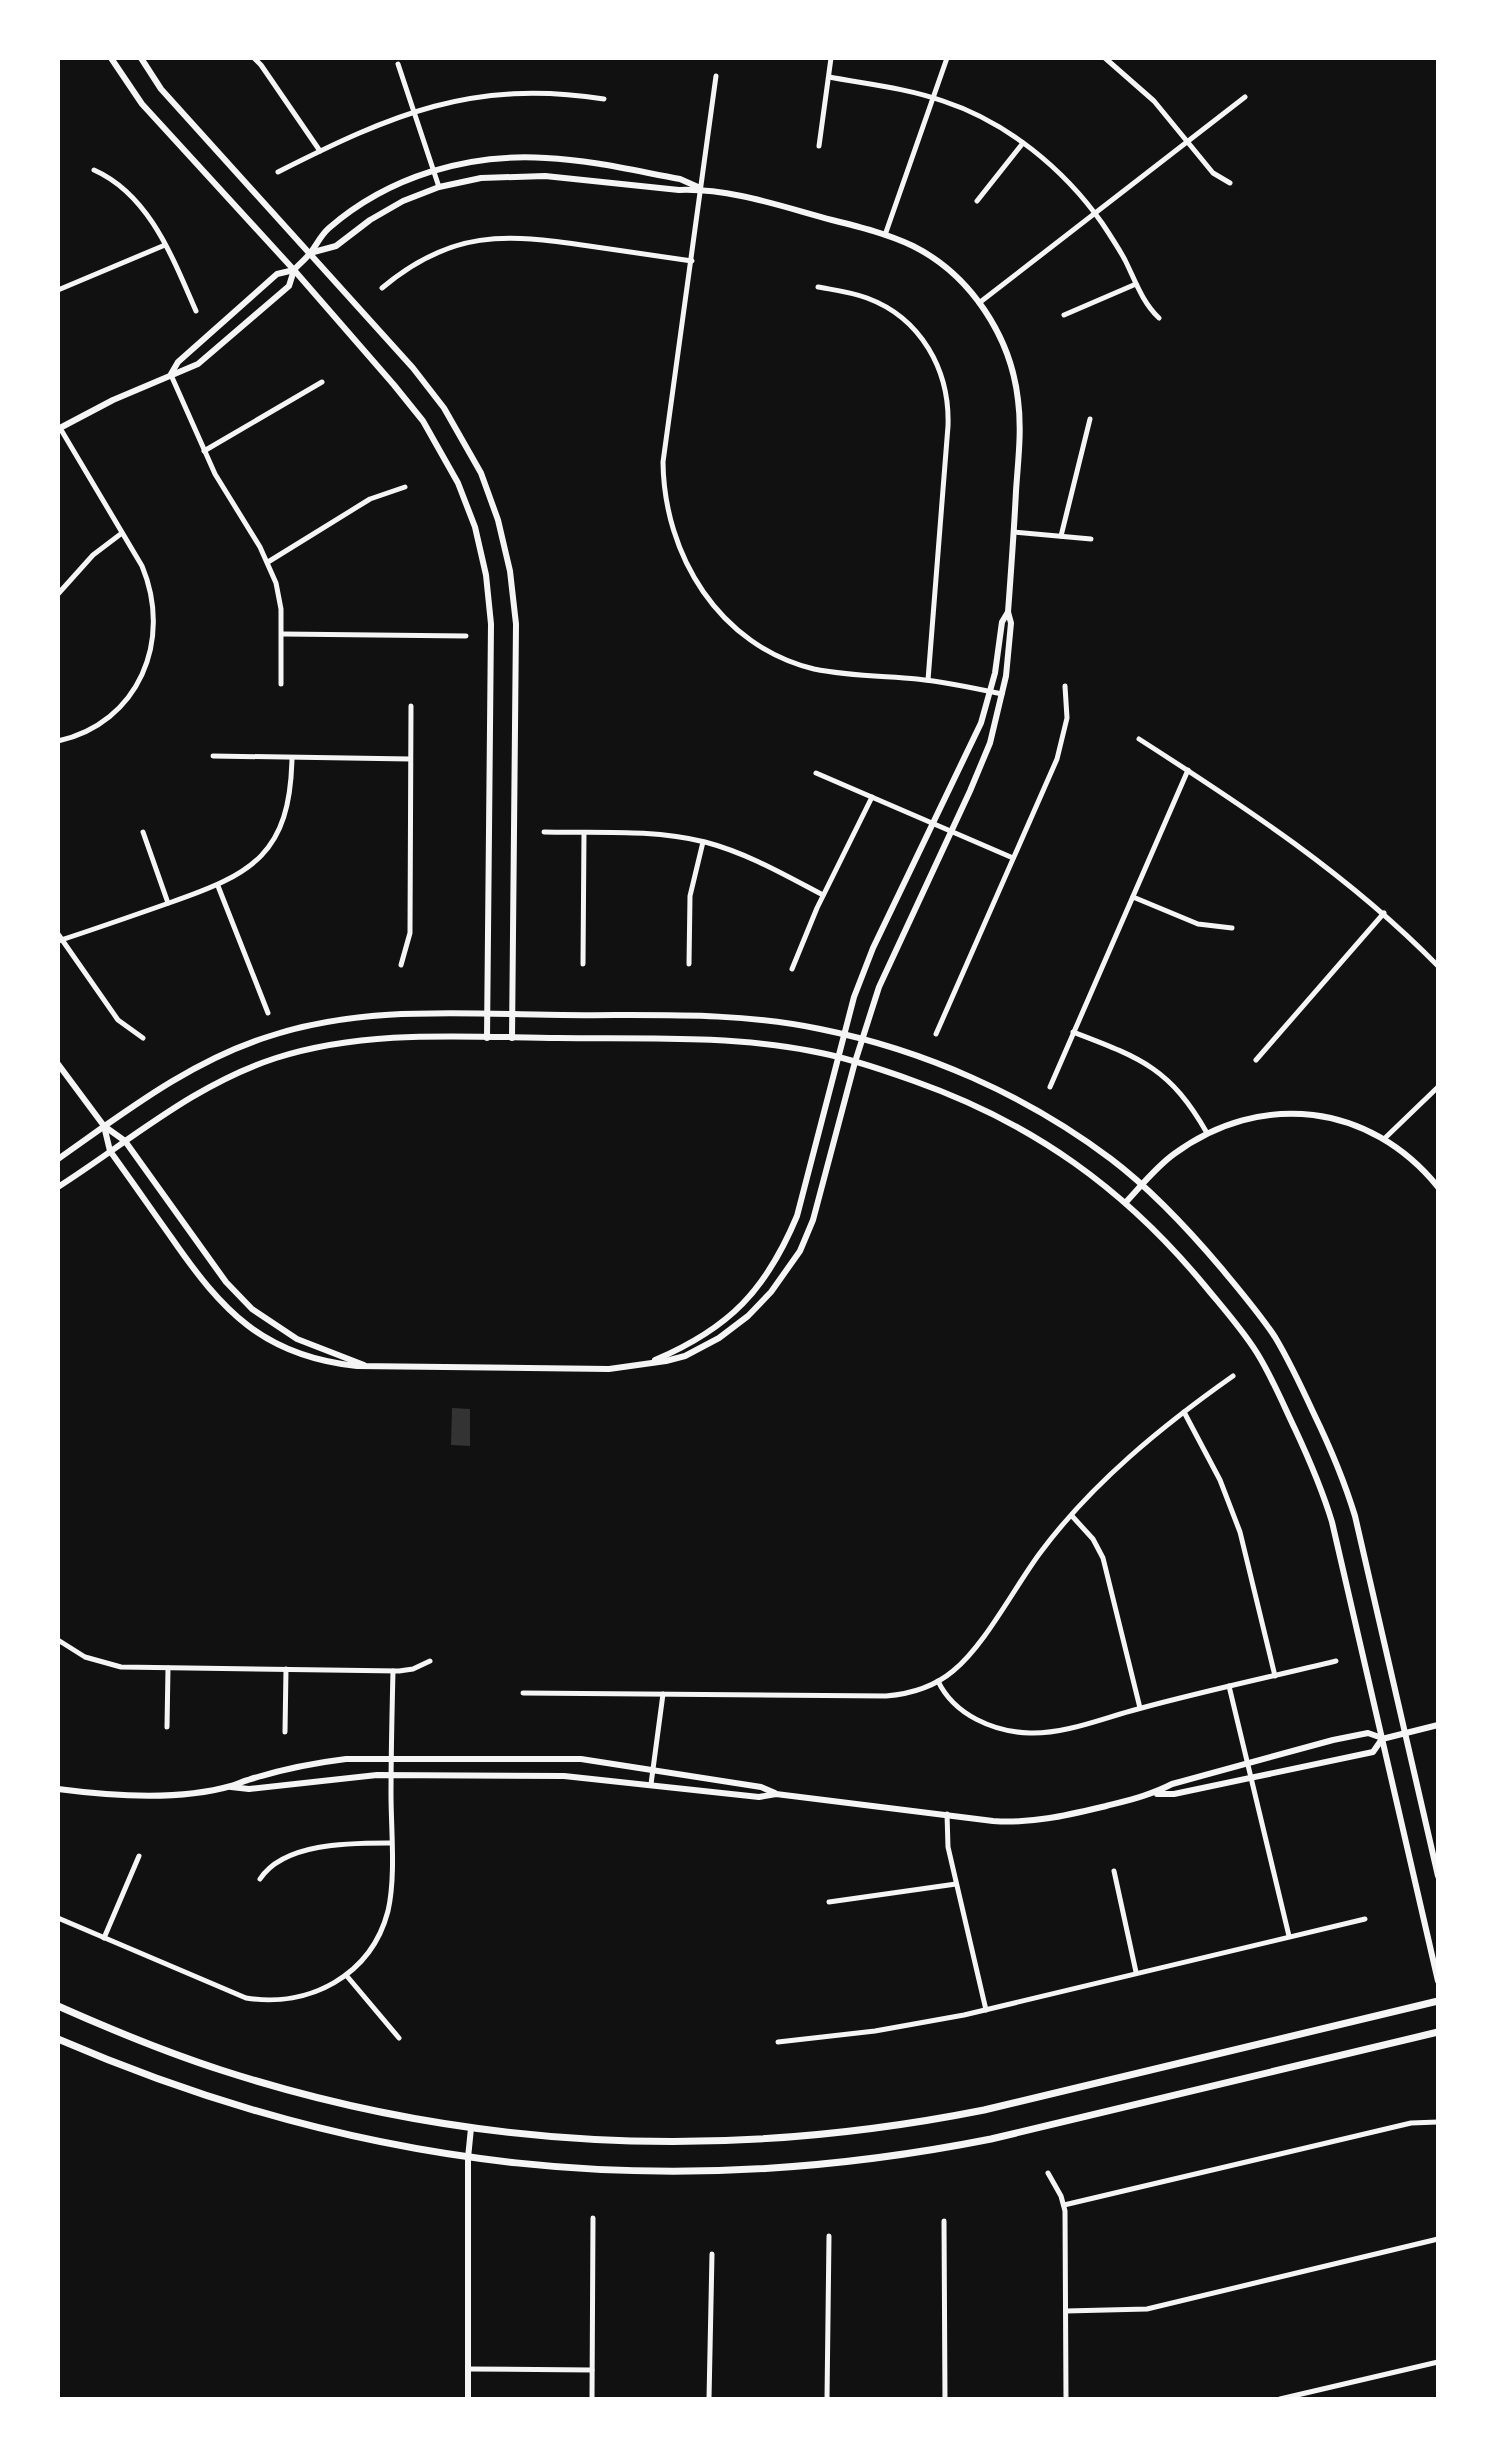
<svg xmlns="http://www.w3.org/2000/svg" width="1496" height="2457" font-family="'Public Sans',sans-serif">
	<rect width="100%" height="100%" fill="#111"/>
	<path fill="#333" d="M452,1408L470,1409V1446L451,1445Z"/>
	<g fill="none" stroke-linecap="round" stroke-linejoin="round">
		<g stroke="#f5f5f5" stroke-width="5">
			<path d="M254,58L261,65L320,151"/>
			<path d="M1105,58L1154,101L1213,173L1230,183"/>
			<path d="M398,64L439,187"/>
			<path d="M716,76L663,462C664,555 719,646 814,669C848,676 883,676 917,679C946,682 974,688 1002,694"/>
			<path d="M829,77C867,84 906,88 943,101C1007,122 1064,169 1102,223C1110,235 1118,247 1125,260C1135,280 1142,302 1159,318"/>
			<path d="M819,146L831,58"/>
			<path d="M94,170C150,195 173,259 196,311"/>
			<path d="M278,172C393,114 472,79 604,99"/>
			<path d="M977,201L1023,143"/>
			<path d="M885,235L947,58"/>
			<path d="M818,287C834,290 851,292 867,298C921,318 950,370 948,426L928,680"/>
			<path d="M382,288C451,230 505,233 589,246C623,251 657,256 692,261"/>
			<path d="M58,290L165,245"/>
			<path d="M979,303L1245,97"/>
			<path d="M1064,315L1136,284"/>
			<path d="M171,375L215,474L260,547L276,583L281,609V684"/>
			<path d="M204,451L322,382"/>
			<path d="M1014,532L1091,539"/>
			<path d="M1061,536L1090,419"/>
			<path d="M268,562L370,499L405,487"/>
			<path d="M58,594L93,555L122,533"/>
			<path d="M283,634L466,636"/>
			<path d="M1139,739C1245,807 1349,875 1438,966"/>
			<path d="M58,741C139,723 173,640 142,566L60,428"/>
			<path d="M213,756L410,759"/>
			<path d="M816,773L1013,858"/>
			<path d="M143,832L168,903"/>
			<path d="M544,832C597,833 653,829 705,842C747,853 785,875 823,895"/>
			<path d="M218,886L268,1013"/>
			<path d="M1133,897L1198,924L1232,928"/>
			<path d="M58,934L118,1020L143,1038"/>
			<path d="M58,941C95,929 132,916 169,903C253,874 290,854 292,758"/>
			<path d="M583,964L584,833"/>
			<path d="M689,964L690,896L703,842"/>
			<path d="M401,965L410,933L411,706"/>
			<path d="M792,969L817,908L872,797"/>
			<path d="M1073,1032C1141,1058 1170,1068 1207,1133"/>
			<path d="M936,1034L1057,759L1067,718L1065,686"/>
			<path d="M1256,1060L1384,913"/>
			<path d="M1050,1087L1188,770"/>
			<path d="M1384,1139L1438,1087"/>
			<path d="M1184,1412L1220,1480L1240,1532L1275,1676"/>
			<path d="M1072,1516L1093,1539L1103,1558L1140,1708"/>
			<path d="M58,1640L85,1657L121,1667L399,1671L413,1669L430,1661"/>
			<path d="M938,1681C954,1715 994,1732 1030,1733C1066,1734 1103,1718 1138,1709C1204,1691 1270,1677 1336,1661"/>
			<path d="M1229,1686L1289,1936"/>
			<path d="M523,1693L886,1696C910,1694 934,1687 953,1671C985,1645 1014,1588 1040,1553C1092,1483 1162,1426 1233,1376"/>
			<path d="M167,1727L168,1668"/>
			<path d="M285,1732L286,1669"/>
			<path d="M651,1784L663,1694"/>
			<path d="M947,1814L948,1847L986,2010"/>
			<path d="M1114,1871L1136,1972"/>
			<path d="M260,1879C284,1842 352,1843 391,1843"/>
			<path d="M829,1902L956,1884"/>
			<path d="M58,1918L246,1998C309,2008 371,1976 388,1911C396,1876 391,1830 391,1794C391,1753 392,1712 393,1671"/>
			<path d="M104,1938L139,1856"/>
			<path d="M346,1975L399,2038"/>
			<path d="M778,2042L875,2031L964,2015L1365,1919"/>
			<path d="M1048,2173L1061,2196L1065,2211L1066,2399"/>
			<path d="M1064,2205L1411,2123L1438,2122"/>
			<path d="M944,2221L945,2399"/>
			<path d="M1066,2311L1147,2309L1438,2239"/>
			<path d="M468,2369L592,2370"/>
			<path d="M592,2399L593,2218"/>
			<path d="M709,2399L712,2254"/>
			<path d="M827,2399L829,2236"/>
			<path d="M1280,2399L1438,2362"/>
		</g>
		<g stroke="#f5f5f5" stroke-width="6">
			<path d="M111,58L142,104L294,270L394,385L423,421L458,483L475,527L486,575L491,624L487,1038"/>
			<path d="M141,58L161,89L413,368L444,408L481,473L498,520L510,571L516,624L512,1038"/>
			<path d="M294,270C299,264 306,259 311,252C317,244 321,235 329,228C389,176 468,153 546,158C591,160 636,171 680,179L698,187"/>
			<path d="M171,374L178,362L277,274L294,270"/>
			<path d="M58,429L113,400L198,364L289,286L294,270"/>
			<path d="M58,1064L104,1126L125,1141L226,1282L252,1309L297,1339L364,1365"/>
			<path d="M104,1126L110,1151C131,1180 151,1209 171,1237C222,1311 263,1356 357,1366L609,1369L666,1361L685,1356L719,1338L748,1316L771,1292L800,1251L813,1220L855,1062L879,987L970,791L990,743L1006,676L1011,623L1008,612C1011,572 1014,532 1016,491C1018,461 1022,430 1018,400C1011,337 971,275 913,246C888,234 860,227 832,220C783,207 731,188 679,190L545,176L481,178L439,187L403,201L370,220L336,246L310,253"/>
			<path d="M58,1159C125,1112 189,1062 267,1037C362,1005 463,1014 562,1015C648,1016 735,1011 820,1029C924,1050 1026,1095 1111,1159C1152,1190 1189,1230 1222,1269C1240,1291 1259,1313 1275,1337C1290,1362 1302,1388 1314,1414C1330,1447 1344,1480 1355,1516L1438,1876"/>
			<path d="M58,1187C130,1141 193,1085 276,1058C367,1029 464,1037 558,1038C642,1039 728,1035 811,1051C846,1057 881,1069 914,1081C1033,1123 1125,1189 1205,1286C1223,1308 1242,1329 1257,1353C1272,1377 1283,1404 1295,1429C1309,1459 1322,1489 1332,1522L1438,1981"/>
			<path d="M1126,1202C1141,1186 1156,1167 1174,1154C1261,1090 1370,1103 1438,1187"/>
			<path d="M655,1360C730,1328 766,1290 797,1216L854,997L873,948L981,723L995,673L1002,622L1008,612"/>
			<path d="M1382,1739L1438,1725"/>
			<path d="M231,1787L249,1789L377,1775L564,1776L759,1797L776,1794L993,1821C1032,1824 1068,1815 1106,1806C1129,1800 1151,1795 1172,1784L1333,1740L1368,1733L1382,1738"/>
			<path d="M58,1789C111,1796 179,1801 231,1786C237,1785 242,1781 248,1780C279,1770 313,1763 346,1759H581L761,1787L775,1793"/>
			<path d="M1157,1794H1174L1373,1752L1382,1739"/>
			<path d="M468,2399V2158L471,2128"/>
		</g>
		<g stroke="#f5f5f5" stroke-width="7">
			<path d="M58,2006C112,2030 165,2052 221,2070C471,2151 728,2161 984,2110L1438,2001"/>
			<path d="M58,2039C363,2171 664,2204 991,2139L1438,2032"/>
		</g>
	</g>
	<rect width="1496" height="2457" fill="none" stroke="#ffffff" stroke-width="120"/>
</svg>
